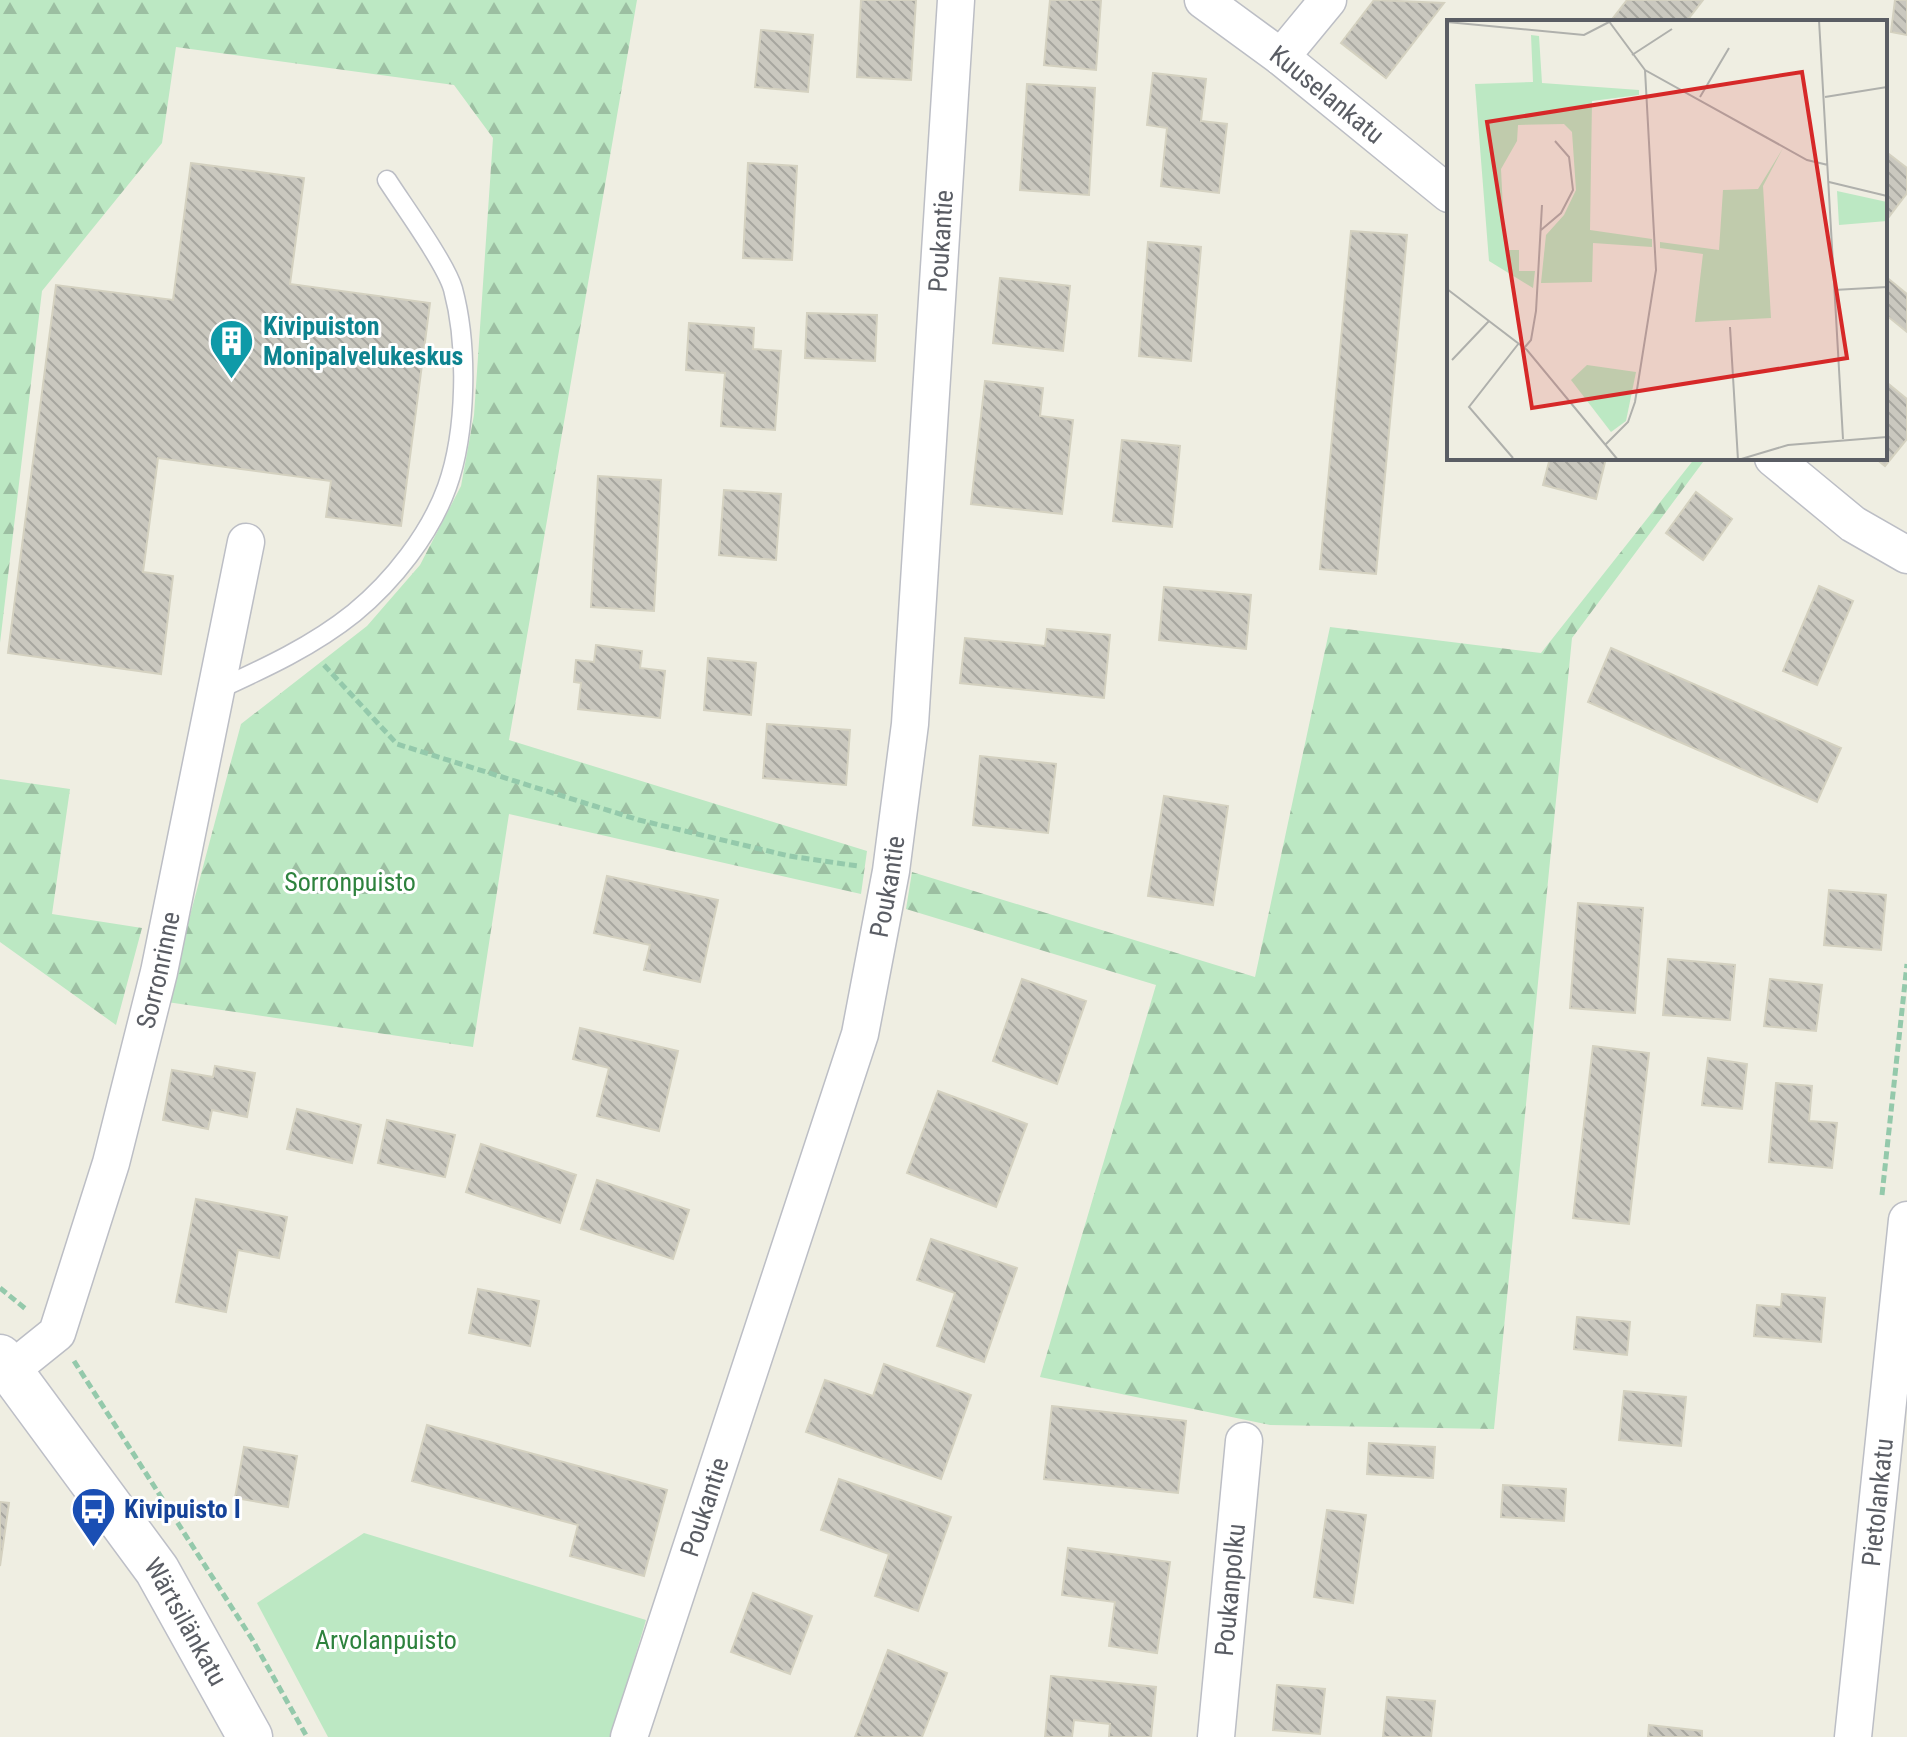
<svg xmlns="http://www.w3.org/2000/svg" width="1907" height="1737" font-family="'Roboto Condensed',sans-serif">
	<defs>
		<pattern id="forest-firs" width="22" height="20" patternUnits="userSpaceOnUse" patternTransform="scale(2)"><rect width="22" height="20" fill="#bce8c3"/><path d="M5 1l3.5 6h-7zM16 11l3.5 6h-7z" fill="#9cbfa2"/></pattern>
		<pattern id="building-back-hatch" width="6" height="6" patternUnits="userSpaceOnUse" patternTransform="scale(2)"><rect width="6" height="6" fill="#cac8bf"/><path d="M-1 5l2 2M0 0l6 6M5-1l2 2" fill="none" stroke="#a7a69f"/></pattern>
	</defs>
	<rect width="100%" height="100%" fill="#efeee2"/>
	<g fill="url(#forest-firs)">
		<path d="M0,0H637L509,740L867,851L861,894L509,814L473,1047L167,1002L241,724L367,626L420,565L461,486L474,415L493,138L454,85L176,47L162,143L42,291L0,643Z"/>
		<path d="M1695,458H1706L1572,638L1494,1429L1270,1425L1040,1377L1156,985L906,909L912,872L1255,977L1330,627L1541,653Z"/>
		<path d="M0,779L70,789L52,914L142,928L116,1025L0,942Z"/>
	</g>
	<path fill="#bce8c3" d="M364,1533L646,1620L611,1737H328L257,1603Z"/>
	<g fill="url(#building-back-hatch)" stroke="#d4d1c0" stroke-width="2">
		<path d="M861,0H916L911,80L857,77Z"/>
		<path d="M1050,0H1101L1096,70L1044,65Z"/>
		<path d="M1374,0L1444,3L1386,78L1341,43Z"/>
		<path d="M1627,0H1703L1686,22H1610Z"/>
		<path d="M1895,0H1907V35L1891,32Z"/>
		<path d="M761,30L813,35L808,92L755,87Z"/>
		<path d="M1153,73L1206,79L1201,121L1227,124L1219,193L1161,186L1167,128L1147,125Z"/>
		<path d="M1027,84L1095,88L1089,195L1020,190Z"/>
		<path d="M1885,151L1907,168V193L1885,222Z"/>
		<path d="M191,163L304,178L290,284L430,303L401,526L326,517L331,481L158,458L143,572L173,576L161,674L8,653L56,285L173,300Z"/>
		<path d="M748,163L797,166L792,260L743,258Z"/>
		<path d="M1351,231L1407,235L1376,574L1320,569Z"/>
		<path d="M1148,242L1201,247L1191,361L1139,356Z"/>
		<path d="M1885,276L1907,294V332L1885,314Z"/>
		<path d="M1000,278L1070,286L1063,351L993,343Z"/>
		<path d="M807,313L877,315L875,361L805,358Z"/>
		<path d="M689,323L754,328L753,349L781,351L775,430L721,426L725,373L686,370Z"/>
		<path d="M985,381L1043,388L1040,416L1073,420L1062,514L971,504Z"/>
		<path d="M1885,381L1907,399V439L1885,466L1875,458H1885Z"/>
		<path d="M1122,440L1180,446L1172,527L1113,521Z"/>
		<path d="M1550,458H1606L1596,499L1543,485Z"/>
		<path d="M598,476L661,480L654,611L591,607Z"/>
		<path d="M724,490L781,494L776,560L719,555Z"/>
		<path d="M1696,492L1732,519L1703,560L1666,533Z"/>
		<path d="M1819,586L1853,601L1817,685L1783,671Z"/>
		<path d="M1164,587L1251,595L1246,649L1159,640Z"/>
		<path d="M1047,629L1110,635L1104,698L960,683L965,638L1045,646Z"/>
		<path d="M596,645L642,651L640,668L665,671L660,718L578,709L581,683L574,682L576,660L594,662Z"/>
		<path d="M1611,648L1841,748L1817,802L1588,702Z"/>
		<path d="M708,658L756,663L751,715L704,710Z"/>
		<path d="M767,724L850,730L846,785L763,778Z"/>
		<path d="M980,756L1056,764L1048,833L973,825Z"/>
		<path d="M1164,796L1228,806L1213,905L1148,896Z"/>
		<path d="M607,876L718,900L700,982L644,970L650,945L594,933Z"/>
		<path d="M1829,890L1886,895L1881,950L1824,945Z"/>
		<path d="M1578,903L1643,908L1635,1013L1570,1008Z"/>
		<path d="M1668,959L1735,965L1730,1020L1663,1015Z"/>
		<path d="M1022,979L1086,1001L1057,1084L993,1061Z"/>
		<path d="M1770,979L1822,985L1816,1031L1764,1026Z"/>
		<path d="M580,1028L678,1051L659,1131L597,1116L609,1068L573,1059Z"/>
		<path d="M1593,1046L1649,1053L1629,1224L1573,1218Z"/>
		<path d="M1708,1058L1747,1064L1742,1109L1702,1105Z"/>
		<path d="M215,1066L255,1073L247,1117L212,1110L208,1129L163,1120L172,1070L213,1077Z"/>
		<path d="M1776,1083L1812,1086L1809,1121L1837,1123L1832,1168L1769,1162Z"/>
		<path d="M938,1091L1027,1124L996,1207L907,1173Z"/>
		<path d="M297,1109L361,1125L352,1163L287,1149Z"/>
		<path d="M387,1120L455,1135L445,1177L378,1163Z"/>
		<path d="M481,1144L576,1175L560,1223L466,1192Z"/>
		<path d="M597,1180L689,1210L673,1259L581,1229Z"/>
		<path d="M196,1199L287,1217L279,1258L238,1250L226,1312L176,1302Z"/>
		<path d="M931,1239L1017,1268L984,1362L937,1346L955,1293L917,1280Z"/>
		<path d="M478,1289L539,1301L530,1346L469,1333Z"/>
		<path d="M1782,1294L1825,1298L1821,1342L1754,1336L1757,1305L1781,1307Z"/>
		<path d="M1577,1317L1630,1322L1627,1355L1574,1349Z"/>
		<path d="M884,1364L971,1395L941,1479L806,1432L825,1380L873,1396Z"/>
		<path d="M1624,1391L1686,1397L1681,1446L1619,1440Z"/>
		<path d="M1052,1406L1186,1421L1178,1493L1044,1479Z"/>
		<path d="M427,1425L667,1490L644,1576L570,1556L578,1525L412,1481Z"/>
		<path d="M1369,1443L1435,1447L1433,1478L1367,1474Z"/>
		<path d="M244,1447L297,1456L288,1507L235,1498Z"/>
		<path d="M839,1479L951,1517L918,1611L875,1596L889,1554L821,1530Z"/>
		<path d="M1503,1485L1566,1489L1564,1521L1501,1517Z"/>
		<path d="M0,1502L9,1503L0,1566Z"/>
		<path d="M1327,1510L1366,1515L1353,1603L1314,1597Z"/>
		<path d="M1068,1548L1170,1562L1157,1653L1109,1646L1115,1602L1062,1595Z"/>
		<path d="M753,1593L812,1616L790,1674L731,1652Z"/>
		<path d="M888,1650L947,1673L922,1737H855Z"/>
		<path d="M1051,1676L1156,1687L1151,1737H1109L1110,1724L1074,1720L1072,1737H1045Z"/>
		<path d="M1277,1685L1325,1689L1320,1734L1273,1730Z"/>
		<path d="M1387,1697L1435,1701L1431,1737H1383Z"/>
		<path d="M1649,1725L1702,1731V1737H1648Z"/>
	</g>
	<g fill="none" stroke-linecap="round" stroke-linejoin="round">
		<defs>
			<path id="lane" d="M217,690C265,668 313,646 354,613C393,581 430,534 447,487C467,431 468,345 453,289C446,264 403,205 387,180"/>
			<g id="street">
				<path id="s1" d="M1203,0L1281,57L1449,194"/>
				<path d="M1281,57L1328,0"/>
				<path d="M1773,458L1853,524L1907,555"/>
				<path id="s2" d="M11,1370L57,1333L111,1163L159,972L246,542"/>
				<path id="s3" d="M629,1737L860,1034L891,871L910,724L956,0"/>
				<path id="s4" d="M1216,1737L1244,1441"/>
				<path id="s5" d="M1853,1737L1907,1220"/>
			</g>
			<g id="secondary">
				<path id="s6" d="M0,1357L157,1570L250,1737"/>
			</g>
		</defs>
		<use href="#lane" stroke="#bcbec5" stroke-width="21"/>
		<use href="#street" stroke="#bcbec5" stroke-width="39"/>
		<use href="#secondary" stroke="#bdbfc7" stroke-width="47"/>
		<g stroke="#94c9ab" stroke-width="5" stroke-dasharray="8 4" stroke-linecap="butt">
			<path d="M324,665L397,744L639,820L789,856L858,866"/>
			<path d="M1882,1195L1907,964"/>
			<path d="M0,1288L27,1310"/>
			<path d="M74,1361L252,1639L307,1737"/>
		</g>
		<use href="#lane" stroke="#fff" stroke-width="18"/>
		<use href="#street" stroke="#fff" stroke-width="36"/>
		<use href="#secondary" stroke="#fff" stroke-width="44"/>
	</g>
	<defs>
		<symbol id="building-pin" viewBox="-11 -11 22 30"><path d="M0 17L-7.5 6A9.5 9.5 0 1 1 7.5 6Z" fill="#0f9aa8" stroke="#fff"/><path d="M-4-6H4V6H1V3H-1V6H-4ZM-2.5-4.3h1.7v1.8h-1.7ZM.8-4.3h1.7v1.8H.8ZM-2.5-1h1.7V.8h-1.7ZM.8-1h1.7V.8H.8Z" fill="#fff"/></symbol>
		<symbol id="bus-pin" viewBox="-11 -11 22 30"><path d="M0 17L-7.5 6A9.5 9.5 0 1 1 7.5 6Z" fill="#1a4fb4" stroke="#fff"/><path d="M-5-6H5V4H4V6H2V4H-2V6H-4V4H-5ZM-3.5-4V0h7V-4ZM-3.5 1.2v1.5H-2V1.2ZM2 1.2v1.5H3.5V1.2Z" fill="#fff"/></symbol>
	</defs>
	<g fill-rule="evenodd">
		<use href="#building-pin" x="206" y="316" width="51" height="69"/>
		<use href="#bus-pin" x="68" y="1484" width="51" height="69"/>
	</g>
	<g text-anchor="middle" stroke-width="6" stroke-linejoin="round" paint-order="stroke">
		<g font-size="26" fill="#5a5d64" stroke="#fff">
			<text dy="9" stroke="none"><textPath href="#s1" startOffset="156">Kuuselankatu</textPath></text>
			<text dy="9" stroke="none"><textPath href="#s3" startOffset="1538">Poukantie</textPath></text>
			<text dy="9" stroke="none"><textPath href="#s3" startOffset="890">Poukantie</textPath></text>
			<text dy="9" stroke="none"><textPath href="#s2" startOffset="436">Sorronrinne</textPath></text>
			<text dy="9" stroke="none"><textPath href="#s5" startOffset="236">Pietolankatu</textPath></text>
			<text dy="9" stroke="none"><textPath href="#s3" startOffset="242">Poukantie</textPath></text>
			<text dy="9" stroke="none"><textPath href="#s4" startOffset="148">Poukanpolku</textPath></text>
			<text dy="9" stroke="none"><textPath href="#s6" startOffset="324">Wärtsilänkatu</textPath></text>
		</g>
		<g font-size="26" font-weight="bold" fill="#0d838f" stroke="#fff" text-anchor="start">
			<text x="263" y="335">Kivipuiston<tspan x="263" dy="30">Monipalvelukeskus</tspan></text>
		</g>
		<g font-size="26" fill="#2d823d" stroke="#fff">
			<text x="350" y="891">Sorronpuisto</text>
			<text x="386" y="1649">Arvolanpuisto</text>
		</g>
		<g font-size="26" font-weight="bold" fill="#164399" stroke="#fff" text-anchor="start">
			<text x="124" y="1518">Kivipuisto I</text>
		</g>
	</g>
	<g transform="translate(1447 20)">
		<rect width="440" height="440" fill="#efeee2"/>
		<path d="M84,15L92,16L95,63L192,70V75L145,81L143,210L205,219V227L146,223L145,262L94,263L99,215L117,195L129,170L125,112L117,104L71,105L70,121L54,149L58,230H72V251H88L86,268L42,241L28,64L86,62ZM336,128L316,166L324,298L248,302L256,234L213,228V222L272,230L276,170L311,169ZM390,171L440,182V201L392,205Z" fill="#bce8c3"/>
		<path d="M140,345L189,352L179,401L164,412L124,360Z" fill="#bce8c3"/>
		<path fill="none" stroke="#afb0ac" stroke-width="2" d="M161,0L198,50L360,140L381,145M372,0L396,419M0,2L137,15L166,0M185,35L225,9M253,77L282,28M378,77L440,67M382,162L440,176M94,210L114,193L126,170L122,137L108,121M0,269L80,330L171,440M387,270L440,267M283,307L291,440L341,425L440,417M78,327L84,320L89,291L95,185M5,340L42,301M159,424L181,402L188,382L209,250L198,50M66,438L22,387L72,323"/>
		<path fill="#d62828" fill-opacity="0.15" stroke="#d62828" stroke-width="4" d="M355,52L400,338L85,388L40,102Z"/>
		<rect width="440" height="440" fill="none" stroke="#5a5d64" stroke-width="4"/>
	</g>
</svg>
